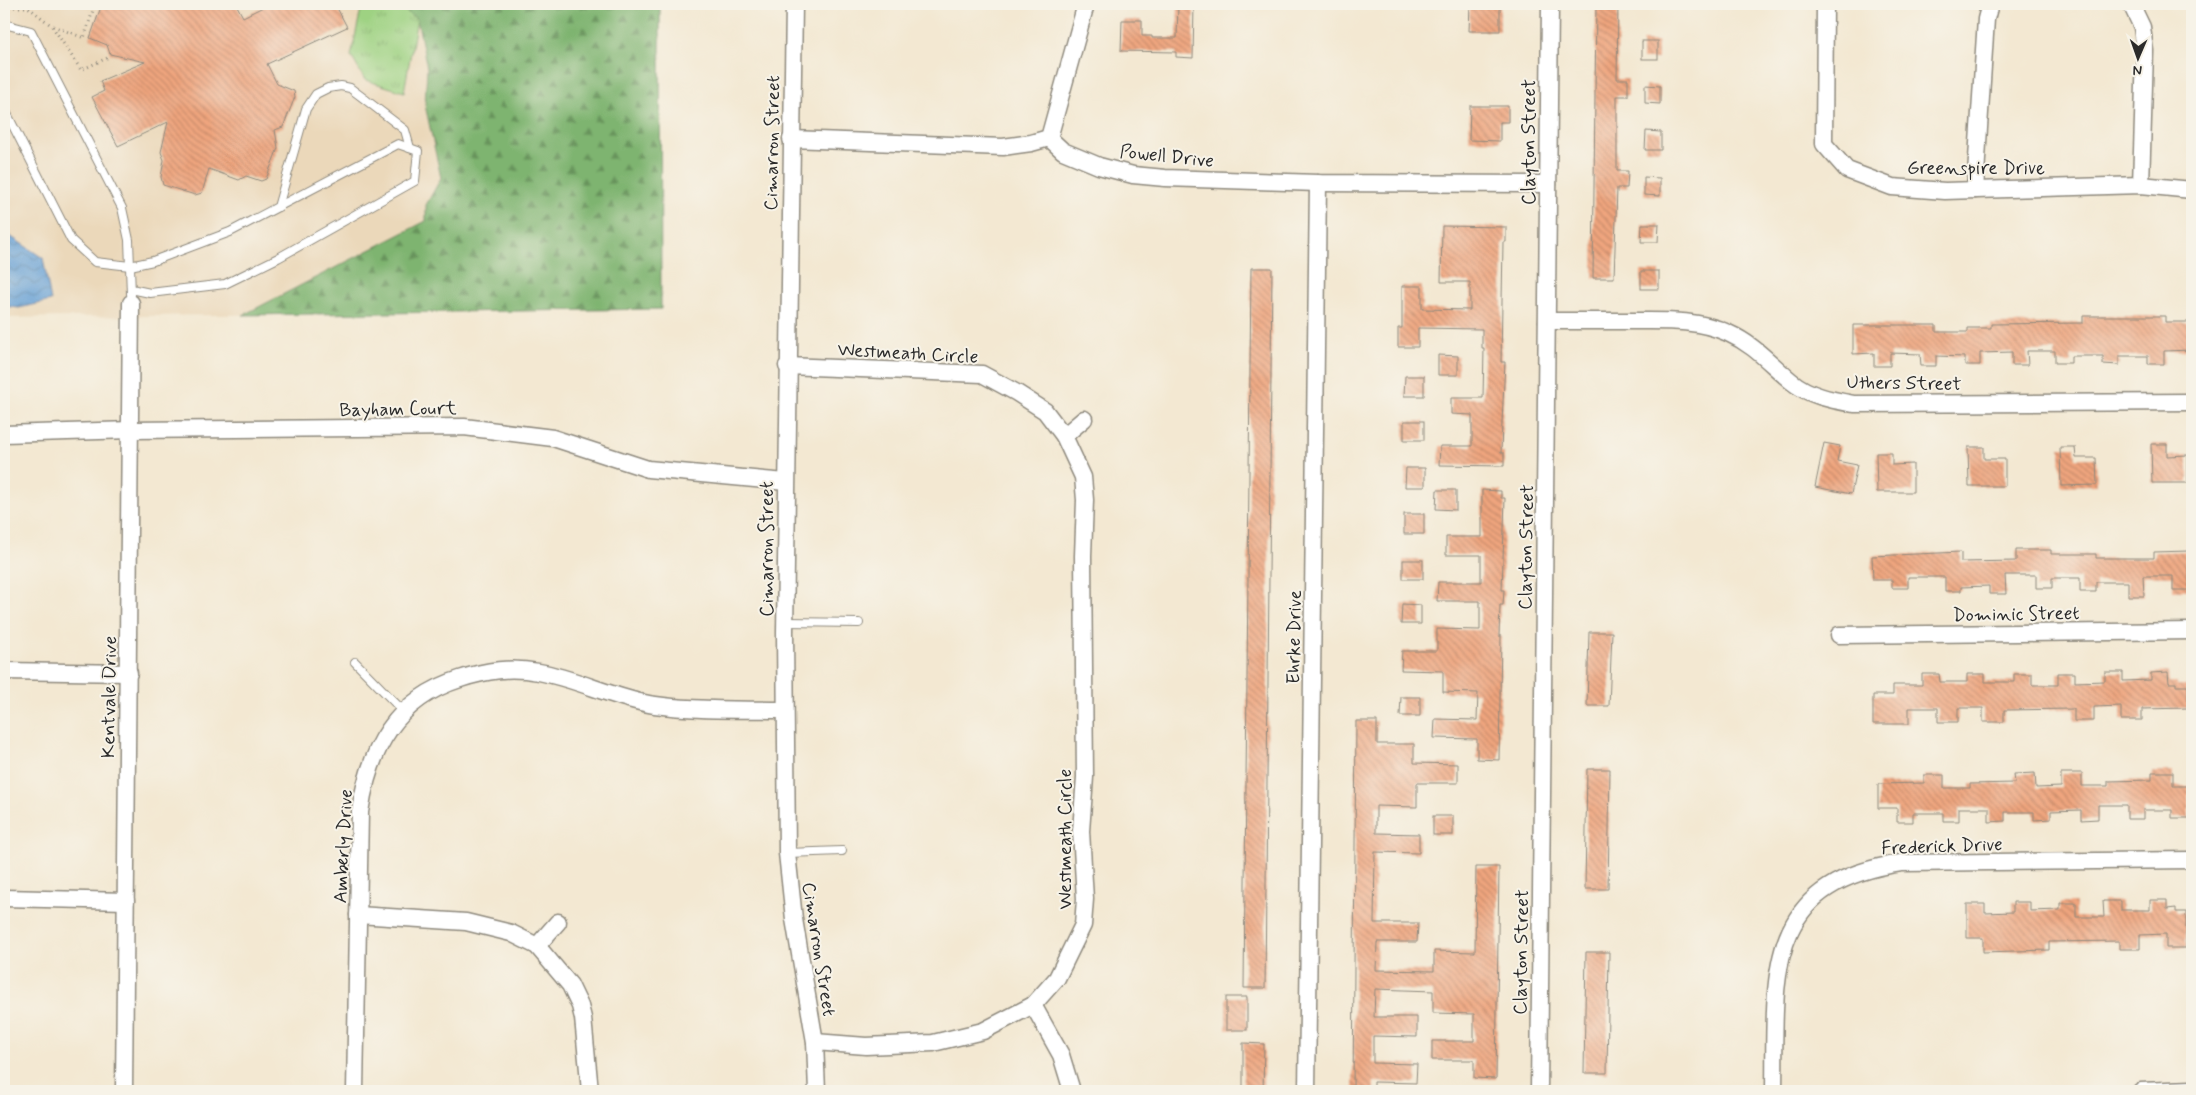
<svg xmlns="http://www.w3.org/2000/svg" width="2196" height="1095" font-family="Mynerve,sans-serif">
	<defs>
		<pattern id="forest-firs" width="22" height="20" patternUnits="userSpaceOnUse" patternTransform="scale(1.25)"><rect width="22" height="20" fill="#7eb470"/><path d="M5 1l3.5 6h-7zM16 11l3.5 6h-7z" fill="#67935c"/></pattern>
		<pattern id="park-tufts" width="24" height="20" patternUnits="userSpaceOnUse" patternTransform="scale(1.25)"><rect width="24" height="20" fill="#9ed282"/><path d="M3 7l-1-3M5 7V3M7 7l1-3M15 17l-1-3M17 17v-4M19 17l1-3" fill="none" stroke="#88b470"/></pattern>
		<pattern id="water-waves" width="16" height="10" patternUnits="userSpaceOnUse" patternTransform="scale(1.25)"><rect width="16" height="10" fill="#659fd4"/><path d="M0 5q4-4 8 0t8 0" fill="none" stroke="#5382ac"/></pattern>
		<pattern id="building-back-hatch" width="6" height="6" patternUnits="userSpaceOnUse" patternTransform="scale(1.25)"><rect width="6" height="6" fill="#efa57e"/><path d="M-1 5l2 2M0 0l6 6M5-1l2 2" fill="none" stroke="#c28767"/></pattern>
	</defs>
	<rect width="100%" height="100%" fill="#f7f3e8"/>
	<filter id="ink" filterUnits="userSpaceOnUse"><feTurbulence type="fractalNoise" baseFrequency=".02" numOctaves="2"/><feDisplacementMap in="SourceGraphic" scale="10" xChannelSelector="R" yChannelSelector="G"/><feConvolveMatrix kernelMatrix="1 2 1 2 8 2 1 2 1" color-interpolation-filters="sRGB"/></filter>
	<filter id="wash" filterUnits="userSpaceOnUse"><feTurbulence type="fractalNoise" baseFrequency=".0096" numOctaves="4" result="noise"/><feDisplacementMap in="SourceGraphic" scale="20" xChannelSelector="R" yChannelSelector="G"/><feGaussianBlur stdDeviation="1.12" result="paint"/><feColorMatrix in="noise" values="0 0 0 0 0 0 0 0 0 0 0 0 0 0 0 0 0 1.4 0 .05"/><feComposite in="paint" operator="in"/></filter>
	<g filter="url(#wash)">
		<rect width="100%" height="100%" fill="#f3e8d2"/>
		<path fill="#ebd8ba" d="M4,4H660L661,309L4,318Z"/>
		<path fill="url(#forest-firs)" stroke="#54704e" d="M395,4H660L661,309L243,315L426,221V205L441,178L425,105L427,68L417,19Z"/>
		<path fill="url(#park-tufts)" stroke="#647e56" d="M362,4H395L417,19L404,92L365,80L351,56Z"/>
		<path fill="url(#water-waves)" stroke="#486580" d="M4,202V232L43,258L51,301L19,308L4,306Z"/>
		<g id="blocks">
			<g fill="url(#building-back-hatch)">
				<path d="M102,4H236L243,17L269,4H335L347,27L267,64L277,84L294,91L295,97L283,127L275,130L278,148L266,179L261,181L246,176L239,180L209,169L202,193L195,195L163,185L161,177L164,160L161,152L168,122L118,146L92,97L104,91L100,81L145,62L110,54L107,45L90,38Z"/>
				<path d="M1178,4H1194L1193,58L1176,57V52L1121,51L1122,20H1142V36H1152V38H1177Z"/>
				<path d="M1470,4H1500V31H1469Z"/>
				<path d="M1596,4H1618L1617,79H1628V96H1617V171H1628L1627,188H1617L1614,278H1593Z"/>
				<rect x="1642" y="41" width="16" height="18"/>
				<path d="M1645,85L1660,86V104L1645,103Z"/>
				<path d="M1470,106H1508V122H1500V141L1469,140Z"/>
				<path d="M1646,131L1661,132V150H1645Z"/>
				<path d="M1644,177L1660,178V196L1644,195Z"/>
				<path d="M1642,224H1659L1658,242H1641Z"/>
				<path d="M1442,226L1506,227V242H1503L1501,362H1505L1502,422L1501,453H1504V466L1439,465L1440,446H1472V415L1451,414V398H1483L1484,348H1482V329L1418,328V347H1398V328H1402V286H1422V309L1470,310V282H1441Z"/>
				<path d="M1251,268H1272L1265,988H1244Z"/>
				<rect x="1641" y="271" width="18" height="18"/>
				<path d="M2083,316H2165V322H2192V350L2164,351V364H2148V356H2119V365L2103,364V356H2071V363H2055V351H2027L2028,365H2012V352L1980,353V365H1965V357L1936,356V366H1921L1920,354L1890,353V366H1874V353L1853,354V325H1936V332H1968V328H1991V324L2083,323Z"/>
				<path d="M1438,355L1458,356V375H1438Z"/>
				<path d="M1405,376H1424V396H1404Z"/>
				<rect x="1404" y="421" width="20" height="19"/>
				<path d="M1824,443L1840,446L1837,461L1857,465L1851,494L1815,487Z"/>
				<path d="M2151,444H2167V456L2188,455V483H2152Z"/>
				<path d="M1968,447H1984V459H2005V486H1969Z"/>
				<path d="M2060,447H2075L2076,458H2096L2097,485L2061,486Z"/>
				<path d="M1876,453H1892V465L1913,464V492H1877Z"/>
				<path d="M1406,468H1425V487H1405Z"/>
				<path d="M1437,490H1456V510L1436,509Z"/>
				<path d="M1482,490L1501,491V498H1505L1502,590H1504L1503,605H1500L1499,636H1501L1499,760L1477,759V739L1434,738L1435,719L1477,720L1478,693L1443,692V671L1401,670L1402,651H1437V629L1480,630V601H1437L1438,582H1481V555H1446V537H1482Z"/>
				<rect x="1404" y="514" width="20" height="20"/>
				<path d="M2016,550H2051V554H2096V558H2154V552L2189,551V590H2173V576H2143L2144,596H2128V582H2096V592H2080V578H2052V588H2036V575H2005L2006,594H1989V586L1961,587V591H1945V577H1908V588H1892V580H1873L1872,556L1961,552V562L2016,561Z"/>
				<rect x="1403" y="560" width="20" height="19"/>
				<path d="M1402,604L1421,605V624H1401Z"/>
				<path d="M1589,632H1612L1609,706H1587Z"/>
				<path d="M2105,672H2123V681L2151,680V673L2168,672L2169,683H2176V686H2188V708L2142,709V720H2121V706L2094,707V721H2074V709L2004,710V722H1983V708H1958V722H1938V708H1909V724H1873V695H1893V685H1922V674H1939L1940,682H1967V674H1985V682H2014V674H2032V685H2058V673H2075V682L2105,681Z"/>
				<path d="M1401,697H1420V716H1400Z"/>
				<path d="M1356,721H1377V744H1414V763L1458,764V783H1417V807L1376,806V833L1419,834V853L1375,852L1374,923H1418L1417,942H1377L1376,970L1434,971V951L1475,952L1476,867H1499L1496,1079L1474,1078V1060H1432V1041H1474V1014L1433,1013V991L1375,989L1374,1017H1417V1037L1373,1036V1063L1417,1064L1416,1083L1374,1082V1091H1353Z"/>
				<path d="M1587,769H1610L1608,889H1585Z"/>
				<path d="M2152,772H2173V786H2188L2189,818H2172V810H2143V819H2127V805H2098V819L2081,820V810L2051,811V819L2034,820V812H2005V821L1989,822V808H1959V821H1943V813H1913V822H1897V808H1878V784L1924,783V775H1944V788H1970V784L2015,783L2014,774L2035,773L2036,788L2061,787V773H2082V786H2108V781L2152,780Z"/>
				<rect x="1433" y="816" width="20" height="19"/>
				<path d="M2150,900H2167V909L2176,908V912H2186V948H2166V934L2140,935V949H2119V941L2049,942V950L1983,952V938H1967V904H1985V913L2013,912V902H2030V911L2060,910V903H2076V917H2104L2103,901H2121V910H2150Z"/>
				<path d="M1586,952H1609L1607,1073H1584Z"/>
				<rect x="1226" y="997" width="21" height="33"/>
				<path d="M1243,1043L1264,1044L1263,1091H1243Z"/>
			</g>
		</g>
	</g>
	<g filter="url(#ink)">
		<use href="#blocks" fill-opacity="0" stroke="#8f8a7e" stroke-width="1"/>
		<g fill="none" stroke-linecap="round" stroke-linejoin="round">
			<defs>
				<g id="service">
					<path d="M4,24L31,31L122,208L129,240L131,294"/>
					<path d="M4,108L71,240L95,262L130,266L153,261L230,232L398,144L418,151L415,181L278,258L225,284L150,293L131,289"/>
					<path d="M278,207L306,109L316,94L328,88L341,86L350,88L362,97L405,130L410,148"/>
					<path d="M786,622L859,623"/>
					<path d="M355,662L403,711"/>
					<path d="M787,853L842,851"/>
				</g>
				<g id="minor">
					<path d="M794,4L785,632L787,853L794,919L815,1042L817,1091"/>
					<path d="M1825,4L1824,144L1847,170L1892,187L1945,191L2141,185L2192,190"/>
					<path d="M2131,4L2142,27L2145,51L2141,185"/>
					<path d="M1049,138L1086,4"/>
					<path d="M791,139L1003,147L1031,143L1049,138L1063,151L1099,166L1133,175L1165,178L1318,183L1548,184"/>
					<path d="M1975,190L1986,19L1990,4"/>
					<path d="M1547,321C1575,321 1603,321 1631,321C1664,321 1697,319 1728,333C1755,345 1769,363 1791,381C1809,396 1832,400 1854,404L2192,402"/>
					<path d="M787,366L982,374L1017,393L1045,411L1064,436L1084,419"/>
					<path d="M4,434L131,430L464,427L553,438L648,469L786,482"/>
					<path d="M1839,635L2192,631"/>
					<path d="M4,671L129,673"/>
					<path d="M4,898L126,901"/>
					<path d="M358,915L466,922L511,933L537,946L570,985L580,1006L583,1018L590,1091"/>
					<path d="M537,946L558,922"/>
					<path d="M1033,1005L1061,1055L1072,1091"/>
					<path d="M815,1042L866,1046L933,1043L983,1031L1033,1005L1057,978L1083,925L1085,899L1081,831L1085,777L1083,556L1085,500L1083,477L1064,436"/>
					<path d="M124,1091L131,303"/>
					<path d="M355,1091L360,812C369,749 396,699 460,679C487,670 510,667 539,672C578,679 615,699 655,705C697,711 742,709 784,710"/>
					<path d="M1307,1091L1318,183"/>
					<path d="M1539,1091L1550,4"/>
					<path d="M1774,1091C1776,979 1760,884 1901,863L2192,860"/>
					<path d="M2141,1091L2192,1089"/>
				</g>
			</defs>
			<use href="#service" stroke="#8f8a7e" stroke-width="10"/>
			<use href="#minor" stroke="#8f8a7e" stroke-width="19"/>
			<g stroke="#8f8a7e" stroke-width="3" stroke-dasharray="1 4" stroke-linecap="butt">
				<path d="M4,7H28L52,26L81,70L107,58"/>
				<path d="M53,26L84,38L95,4"/>
			</g>
			<use href="#service" stroke="#fff" stroke-width="8"/>
			<use href="#minor" stroke="#fff" stroke-width="16"/>
		</g>
	</g>
	<g text-anchor="middle" stroke-width="4" stroke-linejoin="round" paint-order="stroke">
		<g font-size="19" fill="#2b2b2b" stroke="#f7f3e8">
			<text transform="translate(1528 142) rotate(-90)" y="7">Clayton Street</text>
			<text transform="translate(771 143) rotate(-89)" y="7">Cimarron Street</text>
			<text transform="translate(1167 155) rotate(6)" y="7">Powell Drive</text>
			<text x="1976" y="174">Greenspire Drive</text>
			<text transform="translate(908 352) rotate(3)" y="7">Westmeath Circle</text>
			<text transform="translate(1904 382) rotate(1)" y="7">Uthers Street</text>
			<text transform="translate(398 408) rotate(-1)" y="7">Bayham Court</text>
			<text transform="translate(1525 547) rotate(-89)" y="7">Clayton Street</text>
			<text transform="translate(766 549) rotate(-90)" y="7">Cimarron Street</text>
			<text transform="translate(2016 613) rotate(-1)" y="7">Dominic Street</text>
			<text transform="translate(1293 637) rotate(-89)" y="7">Ehrke Drive</text>
			<text transform="translate(108 697) rotate(-89)" y="7">Kentvale Drive</text>
			<text transform="translate(1064 839) rotate(-90)" y="7">Westmeath Circle</text>
			<text transform="translate(1942 845) rotate(-2)" y="7">Frederick Drive</text>
			<text transform="translate(342 846) rotate(-87)" y="7">Amberly Drive</text>
			<text transform="translate(820 949) rotate(81)" y="7">Cimarron Street</text>
			<text transform="translate(1520 952) rotate(-89)" y="7">Clayton Street</text>
		</g>
	</g>
	<rect width="2196" height="1095" fill="none" stroke="#f7f3e8" stroke-width="20"/>
	<g transform="translate(2138 58) rotate(182)" stroke="#f7f3e8" stroke-width="4" paint-order="stroke">
	<path d="M0-4L9 19L0 12L-9 19Z" fill="#2b2b2b"/>
	<text y="-8" font-size="14" font-weight="bold" text-anchor="middle" fill="#2b2b2b">N</text>
	</g>
</svg>
